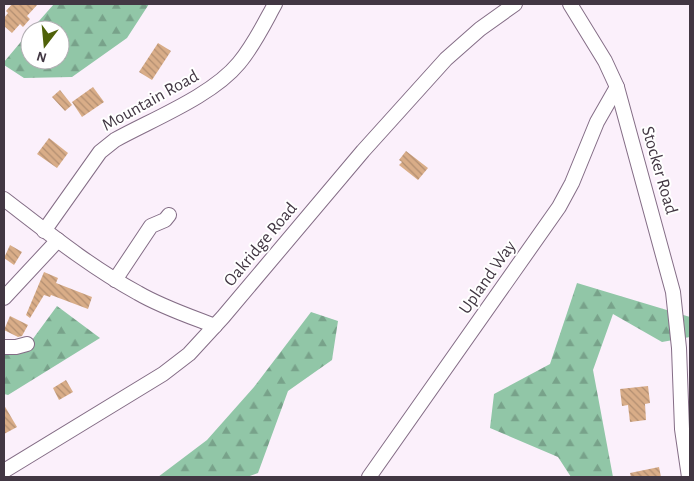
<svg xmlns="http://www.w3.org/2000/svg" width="694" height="481" font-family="'Alegreya Sans',sans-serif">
	<defs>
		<pattern id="forest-firs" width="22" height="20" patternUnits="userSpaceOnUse" patternTransform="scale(1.25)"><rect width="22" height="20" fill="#91c6a7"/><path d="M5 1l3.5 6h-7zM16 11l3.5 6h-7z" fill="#78a28a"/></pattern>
		<pattern id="building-back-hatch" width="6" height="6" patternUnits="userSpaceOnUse" patternTransform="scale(1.25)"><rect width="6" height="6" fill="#d9ad88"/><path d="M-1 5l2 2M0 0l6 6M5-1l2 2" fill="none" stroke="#b28e71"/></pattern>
	</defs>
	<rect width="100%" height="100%" fill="#fbf0fb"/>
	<g fill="url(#forest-firs)">
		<path d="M54,4H149L127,38L72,77L24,78L4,65V62L30,31V60H60V30H31Z"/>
		<path d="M577,283L690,317V337L662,342L613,314L593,370L613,477H571L558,457L490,428L494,394L550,364Z"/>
		<path d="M57,306L100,338L8,395L4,394V354L24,351Z"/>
		<path d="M311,312L338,321L332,360L288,391L258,473L247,477H158L207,440L254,387Z"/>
	</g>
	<g fill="url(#building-back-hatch)">
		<path d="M12,4H38L27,16L30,19L23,27L20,24L12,33L4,26V18L8,13L6,11Z"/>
		<path d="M158,43L171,51L152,80L139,72Z"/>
		<path d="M93,87L104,102L82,117L72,102Z"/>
		<path d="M60,90L72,105L65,111L52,97Z"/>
		<path d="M49,138L68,153L57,168L37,154Z"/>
		<path d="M406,151L428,168L418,180L399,165L402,162L399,160Z"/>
		<path d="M10,245L22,252L14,265L4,258Z"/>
		<path d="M44,272L58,278L56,283L92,297L88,309L51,295L50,297L44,295L30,318L26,315Z"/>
		<path d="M10,316L28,325L22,336L18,337L4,330Z"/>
		<path d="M66,380L73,392L59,400L53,388Z"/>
		<path d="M648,386L650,403L645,404L646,420L630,422L628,405L622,406L620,389Z"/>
		<path d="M4,405L17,427L4,434Z"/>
		<path d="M659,467L661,477H631L630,473Z"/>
	</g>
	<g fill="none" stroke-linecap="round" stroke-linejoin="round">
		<defs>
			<g id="minor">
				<path d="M570,4L605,61L617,87L673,292L679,348L682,429L689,477"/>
				<path d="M4,199C47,232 90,267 138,293C162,307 189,316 215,326"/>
				<path d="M44,231L100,152L115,140C153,119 212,96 239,63C254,45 264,24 275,4"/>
				<path d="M115,280L151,226L165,220L169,215"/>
				<path d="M4,298L58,240"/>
				<path d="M4,347H16L27,344"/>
				<path d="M4,471L163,374L189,354L223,317L363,151L446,59L480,29L515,4"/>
				<path d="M369,477L559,207L572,183L597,122L617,87"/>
			</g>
		</defs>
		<use href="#minor" stroke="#846d86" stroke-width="16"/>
		<use href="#minor" stroke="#fff" stroke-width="14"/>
	</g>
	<g text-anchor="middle" stroke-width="4" stroke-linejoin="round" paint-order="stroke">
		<g font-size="18" fill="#423743" stroke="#fff">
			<text transform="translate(150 100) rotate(-29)" y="6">Mountain Road</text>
			<text transform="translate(660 170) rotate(74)" y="6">Stocker Road</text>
			<text transform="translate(260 244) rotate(-50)" y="6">Oakridge Road</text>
			<text transform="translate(487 277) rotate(-55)" y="6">Upland Way</text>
		</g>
	</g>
	<rect width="694" height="481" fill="none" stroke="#423743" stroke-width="10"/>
	<g transform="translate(45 45) rotate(196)"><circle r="24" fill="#ffffff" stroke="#b3afb4"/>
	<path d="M0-4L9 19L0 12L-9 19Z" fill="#4f6109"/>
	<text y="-8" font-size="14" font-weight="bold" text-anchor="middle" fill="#423743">N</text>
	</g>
</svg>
